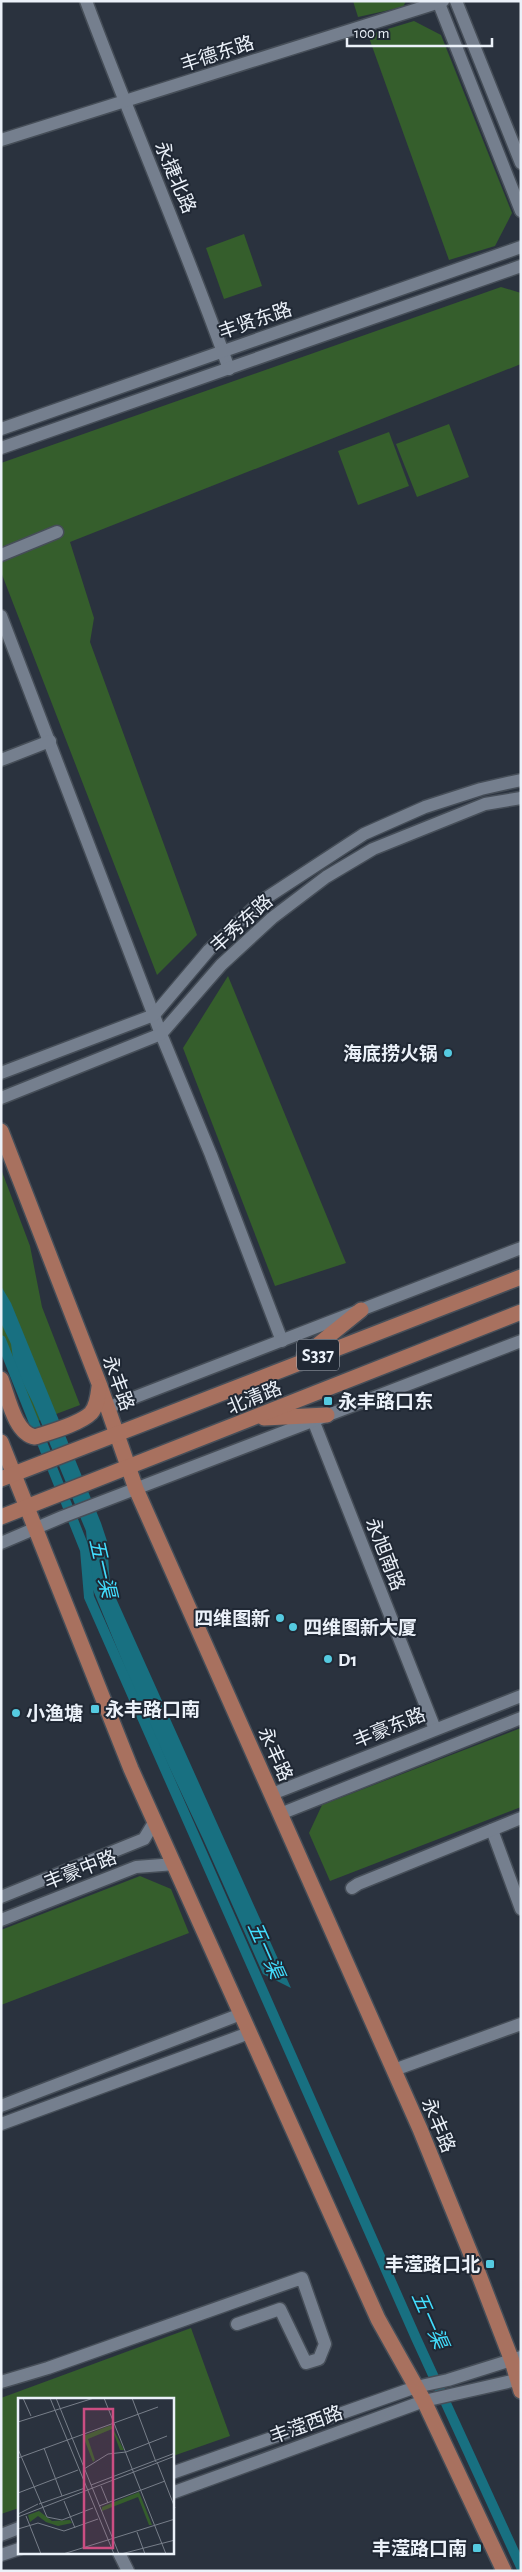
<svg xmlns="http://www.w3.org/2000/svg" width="522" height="2572" font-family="'Alegreya Sans','Noto Sans SC',sans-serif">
	<rect width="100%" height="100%" fill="#2a323e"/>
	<g fill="#355e2c">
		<path d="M353,1H406L403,7L358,17Z"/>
		<path d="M414,21L441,35L512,213L495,246L449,260L368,35Z"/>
		<path d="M244,234L262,286L224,299L206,248Z"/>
		<path d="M501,287L521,293V364L70,542L94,618L90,642L197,935L157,975L1,572V463Z"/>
		<path d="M449,424L469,477L417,497L396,444Z"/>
		<path d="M389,432L409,486L358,505L338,451Z"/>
		<path d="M228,976L346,1263L275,1286L183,1048Z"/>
		<path d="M1,1169L30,1246L42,1307L80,1405L35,1422L1,1352Z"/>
		<path d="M521,1728V1807L330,1881L309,1833L322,1805Z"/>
		<path d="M140,1876L171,1889L189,1933L1,2005V1930Z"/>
		<path d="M191,2328L230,2436L173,2456L172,2400H19V2508L1,2514V2398Z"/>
	</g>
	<path fill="#187081" d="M1,1286L11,1303L101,1523L107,1541L110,1585L291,1988L263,1974L203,1839L142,1709L91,1585L86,1531L33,1403L14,1365L11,1344L1,1323Z"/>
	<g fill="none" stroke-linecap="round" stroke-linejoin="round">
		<path stroke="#187081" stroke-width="10" d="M1,1340L85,1550L89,1597L416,2338L521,2567"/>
		<defs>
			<g id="minor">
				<path d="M86,1C132,124 185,245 229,369"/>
				<path d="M438,1L521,211"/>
				<path d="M456,1L521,163"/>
				<path d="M1,140L443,1"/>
				<path d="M1,429L521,247"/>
				<path d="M1,448L521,266"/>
				<path d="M1,555L57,532"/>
				<path d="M1,616L161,1034L211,1155L282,1341"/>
				<path d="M1,760L50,741"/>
				<path d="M1,1073L154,1015L209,950L260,902L364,834L425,807L481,789L521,780"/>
				<path d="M1,1098L161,1034L221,965L272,918L326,877L373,849L485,804L521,798"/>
				<path d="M107,1408L521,1248"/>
				<path d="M313,1420L435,1729"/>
				<path d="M1,1543L62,1517L521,1341"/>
				<path d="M272,1794L521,1696"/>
				<path d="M280,1814L521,1718"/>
				<path d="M492,1830L521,1909"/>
				<path d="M352,1888L358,1884L521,1818"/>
				<path d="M1,1897L144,1839L155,1821"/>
				<path d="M1,1920L136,1867L175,1864"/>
				<path d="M394,2070L521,2024"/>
				<path d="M1,2106L241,2014"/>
				<path d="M1,2124L249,2033"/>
				<path d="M1,2382L48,2368L302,2278L325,2344L319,2359L306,2363L280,2309L237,2324"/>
				<path d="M172,2473L416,2387L448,2380L521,2357"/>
				<path d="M172,2493L424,2401L521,2379"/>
				<path d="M1,2535L19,2528"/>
				<path d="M119,2553L128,2571"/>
				<path d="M1,2555L19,2549"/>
			</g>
			<g id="major">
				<path d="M1,1131L100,1386L136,1489L420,2129L476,2267L512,2361L521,2391"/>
				<path d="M304,1356L361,1310"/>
				<path d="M1,1379C8,1397 15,1434 35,1437C50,1432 80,1424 91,1413C97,1406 98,1396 99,1387"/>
				<path d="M264,1418L327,1415"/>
				<path d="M1,1442L131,1769L378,2319L424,2401L504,2571"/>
				<path d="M1,1479L521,1277"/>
				<path d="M1,1517L521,1312"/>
			</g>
		</defs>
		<use href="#minor" stroke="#464e58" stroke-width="15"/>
		<use href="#major" stroke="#464e58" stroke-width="18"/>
		<use href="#minor" stroke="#757f8e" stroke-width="12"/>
		<use href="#major" stroke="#a8715f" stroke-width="15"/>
	</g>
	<g fill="#55cae0" stroke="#202834" stroke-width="2">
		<circle cx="448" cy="1053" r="5"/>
		<rect x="323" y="1396" width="10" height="10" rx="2.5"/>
		<circle cx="280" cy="1618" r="5"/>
		<circle cx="293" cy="1627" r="5"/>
		<circle cx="328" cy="1659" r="5"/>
		<rect x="90" y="1704" width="10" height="10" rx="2.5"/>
		<circle cx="16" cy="1713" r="5"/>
		<rect x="485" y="2259" width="10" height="10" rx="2.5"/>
		<rect x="472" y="2543" width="10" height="10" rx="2.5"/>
	</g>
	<g text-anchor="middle" stroke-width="4" stroke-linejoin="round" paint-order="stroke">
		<rect fill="#202834" stroke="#aeb5be" stroke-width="1" x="297" y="1339.5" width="42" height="31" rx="4"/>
		<g font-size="18" font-weight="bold" fill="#ebf1f9">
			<text x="318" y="1361">S337</text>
		</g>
		<g font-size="19" fill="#ebf1f9" stroke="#202834">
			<text transform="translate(217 53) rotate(-18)" y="7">丰德东路</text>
			<text transform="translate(176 177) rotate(67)" y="7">永捷北路</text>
			<text transform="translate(255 320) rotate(-19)" y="7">丰贤东路</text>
			<text transform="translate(241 923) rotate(-42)" y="7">丰秀东路</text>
			<text transform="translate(119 1383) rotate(70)" y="7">永丰路</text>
			<text transform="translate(254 1397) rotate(-22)" y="7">北清路</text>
			<text transform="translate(386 1554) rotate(69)" y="7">永旭南路</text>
			<text transform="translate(389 1727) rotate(-22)" y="7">丰豪东路</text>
			<text transform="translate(276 1754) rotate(66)" y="7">永丰路</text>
			<text transform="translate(80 1869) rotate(-21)" y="7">丰豪中路</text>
			<text transform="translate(439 2125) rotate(67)" y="7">永丰路</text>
			<text transform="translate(306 2424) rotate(-20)" y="7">丰滢西路</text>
		</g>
		<g font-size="19" font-weight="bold" fill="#ebf1f9" stroke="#202834" text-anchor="start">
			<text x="438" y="1060" text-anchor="end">海底捞火锅</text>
			<text x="338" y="1408">永丰路口东</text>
			<text x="270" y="1625" text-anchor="end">四维图新</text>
			<text x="303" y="1634">四维图新大厦</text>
			<text x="338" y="1666">D1</text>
			<text x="105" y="1716">永丰路口南</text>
			<text x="26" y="1720">小渔塘</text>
			<text x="480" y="2271" text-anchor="end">丰滢路口北</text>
			<text x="467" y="2555" text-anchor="end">丰滢路口南</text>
		</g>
		<g font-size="20" font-style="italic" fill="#42defe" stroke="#202834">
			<text transform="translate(103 1568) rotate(77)" y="7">五一渠</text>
			<text transform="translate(266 1950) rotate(66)" y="7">五一渠</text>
			<text transform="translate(430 2320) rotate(66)" y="7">五一渠</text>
		</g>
	</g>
	<g transform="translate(18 2398)">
		<rect width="156" height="156" fill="#2a323e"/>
		<path d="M93,27L106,52H102L94,31L70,41L77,62L75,64L65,38ZM121,94L134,127H131L120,99L84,113V109ZM21,113L34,123L52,122L54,125L40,128L28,124L20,118L12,124L10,117Z" fill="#355e2c"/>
		<path fill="none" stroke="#777e89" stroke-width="1" d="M5,0L13,18M32,0L96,156M38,0L101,156M86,0L148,156M114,0L138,64M0,24L76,0M26,50L44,98M0,51L29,119L44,122L75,110M0,60L140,9M139,64L157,110M66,71L90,56L108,54L149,38M73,87L157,55M83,88L90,105M0,95L60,72M46,103L57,130M21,106L67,90M81,108L147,83M0,116L20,106M8,118L23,156M0,119L157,58M0,131L20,125L46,133L80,121M119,134L127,156M45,156L157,121M103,156L157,142"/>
		<path fill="#cc4e82" fill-opacity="0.15" stroke="#cc4e82" stroke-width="2.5" d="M66,11H95V150H66Z"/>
		<rect width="156" height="156" fill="none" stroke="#ebf1f9" stroke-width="2.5"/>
	</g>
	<rect width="522" height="2572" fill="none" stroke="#ebf1f9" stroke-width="5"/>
	<path d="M347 38v8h145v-8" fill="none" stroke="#ebf1f9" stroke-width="2.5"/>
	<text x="354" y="38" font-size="15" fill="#ebf1f9" stroke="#202834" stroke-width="4" paint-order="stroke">100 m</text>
</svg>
